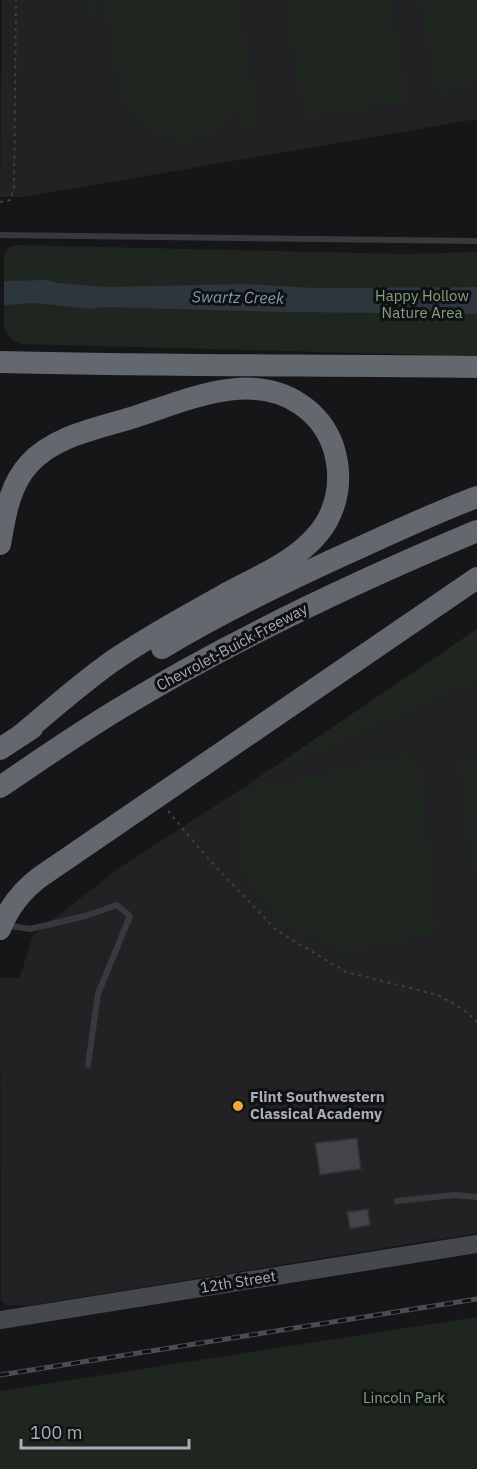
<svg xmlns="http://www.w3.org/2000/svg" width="477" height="1469" font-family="'IBM Plex Sans',sans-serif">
	<rect width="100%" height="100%" fill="#161618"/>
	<g fill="#222225">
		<path d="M2,0H477V119L94,185L21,197H0Z"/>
		<path d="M477,683V1233L27,1306L7,1305L1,1301L0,978L20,977L33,935L119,868L246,786Z"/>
	</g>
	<g fill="#1e261f">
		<path d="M85,0H96L99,15L95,16L110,106L106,107L92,16H88Z"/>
		<path d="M105,0H239L260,129L245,132L241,105C228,125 209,140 185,141C158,141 133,125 123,100C117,86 116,70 114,55C111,37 108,18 105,0Z"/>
		<path d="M284,0H391L408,101L304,118Z"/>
		<path d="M419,0H477V86L436,94Z"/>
		<path d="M17,245L405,254L477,252V356L21,344L11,339L4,328V255L9,247Z"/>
		<path d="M477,629V683L246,786Z"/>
		<path d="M408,754L420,763L437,933L346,952L280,924L240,869L243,792Z"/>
		<path d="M477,758V908L458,760Z"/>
		<path d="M477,1317V1469H0V1391Z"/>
	</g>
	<path fill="#2c363c" d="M46,280L59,283L107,287L244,284L315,288L477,287V314L281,312L104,307L90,309L35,303L4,305V281Z"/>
	<g fill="#424448" stroke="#303034" stroke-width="1.5">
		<path d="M357,1138L361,1169L320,1175L315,1143Z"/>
		<path d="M368,1209L370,1225L350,1229L347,1212Z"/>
	</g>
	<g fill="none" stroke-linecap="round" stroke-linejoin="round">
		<g stroke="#3d4044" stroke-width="2" stroke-dasharray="3 4.5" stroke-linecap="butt">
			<path d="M0,202L10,200L14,189L16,0"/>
			<path d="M168,811L205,855L276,930L346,972L438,995L464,1010L477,1022"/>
		</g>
		<g stroke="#37393d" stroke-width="6">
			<path d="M0,235L477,241"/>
			<path d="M5,925L30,929L85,916L117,905L130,916L98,994L88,1065"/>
			<path d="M397,1201L454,1195L477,1197"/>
		</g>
		<path stroke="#45484d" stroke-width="18" d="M0,1320L477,1244"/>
		<g stroke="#63676e" stroke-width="22">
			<path d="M0,362C159,366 318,365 477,367"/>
			<path d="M0,544C5,516 9,486 29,464C54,436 96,429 131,418C183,402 249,369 300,404C315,414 327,429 333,446C341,471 340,497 327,521C306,558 258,576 222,596C188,615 153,634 120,656C85,679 53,709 21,735"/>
			<path d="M162,648C222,612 286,581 350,552C392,533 434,513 477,497"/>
			<path d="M0,749L32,728"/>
			<path d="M0,787C40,760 80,732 122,707C235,638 355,582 477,531"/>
			<path d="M0,929C9,907 21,891 40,877L477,578"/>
		</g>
		<defs>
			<path id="rail" d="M0,1375L477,1299"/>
		</defs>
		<use href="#rail" stroke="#4a4d52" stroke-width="5"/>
		<use href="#rail" stroke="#111113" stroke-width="3" stroke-dasharray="9" stroke-linecap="butt"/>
	</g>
	<circle fill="#f0a836" stroke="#111113" stroke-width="2" cx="238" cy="1106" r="6"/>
	<g text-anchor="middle" stroke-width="6" stroke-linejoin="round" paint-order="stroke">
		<g font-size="15" fill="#80a380" stroke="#111113">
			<text x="422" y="301">Happy Hollow<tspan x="422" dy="17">Nature Area</tspan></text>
			<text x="404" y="1403">Lincoln Park</text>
		</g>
		<g font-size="15" fill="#a8aeb8" stroke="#111113">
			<text transform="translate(232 647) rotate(-28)" y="5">Chevrolet-Buick Freeway</text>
			<text transform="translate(238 1282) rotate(-9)" y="5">12th Street</text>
		</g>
		<g font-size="15" font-weight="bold" fill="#a8aeb8" stroke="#111113" text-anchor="start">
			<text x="250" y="1102">Flint Southwestern<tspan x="250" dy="17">Classical Academy</tspan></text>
		</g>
		<g font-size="16" font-style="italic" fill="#809db3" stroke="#111113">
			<text transform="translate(238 297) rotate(1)" y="6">Swartz Creek</text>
		</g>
	</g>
	<path d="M21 1439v9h168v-9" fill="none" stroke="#a8aeb8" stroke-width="3"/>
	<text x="30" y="1439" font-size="18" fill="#a8aeb8" stroke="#111113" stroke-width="4.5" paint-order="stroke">100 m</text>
</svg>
